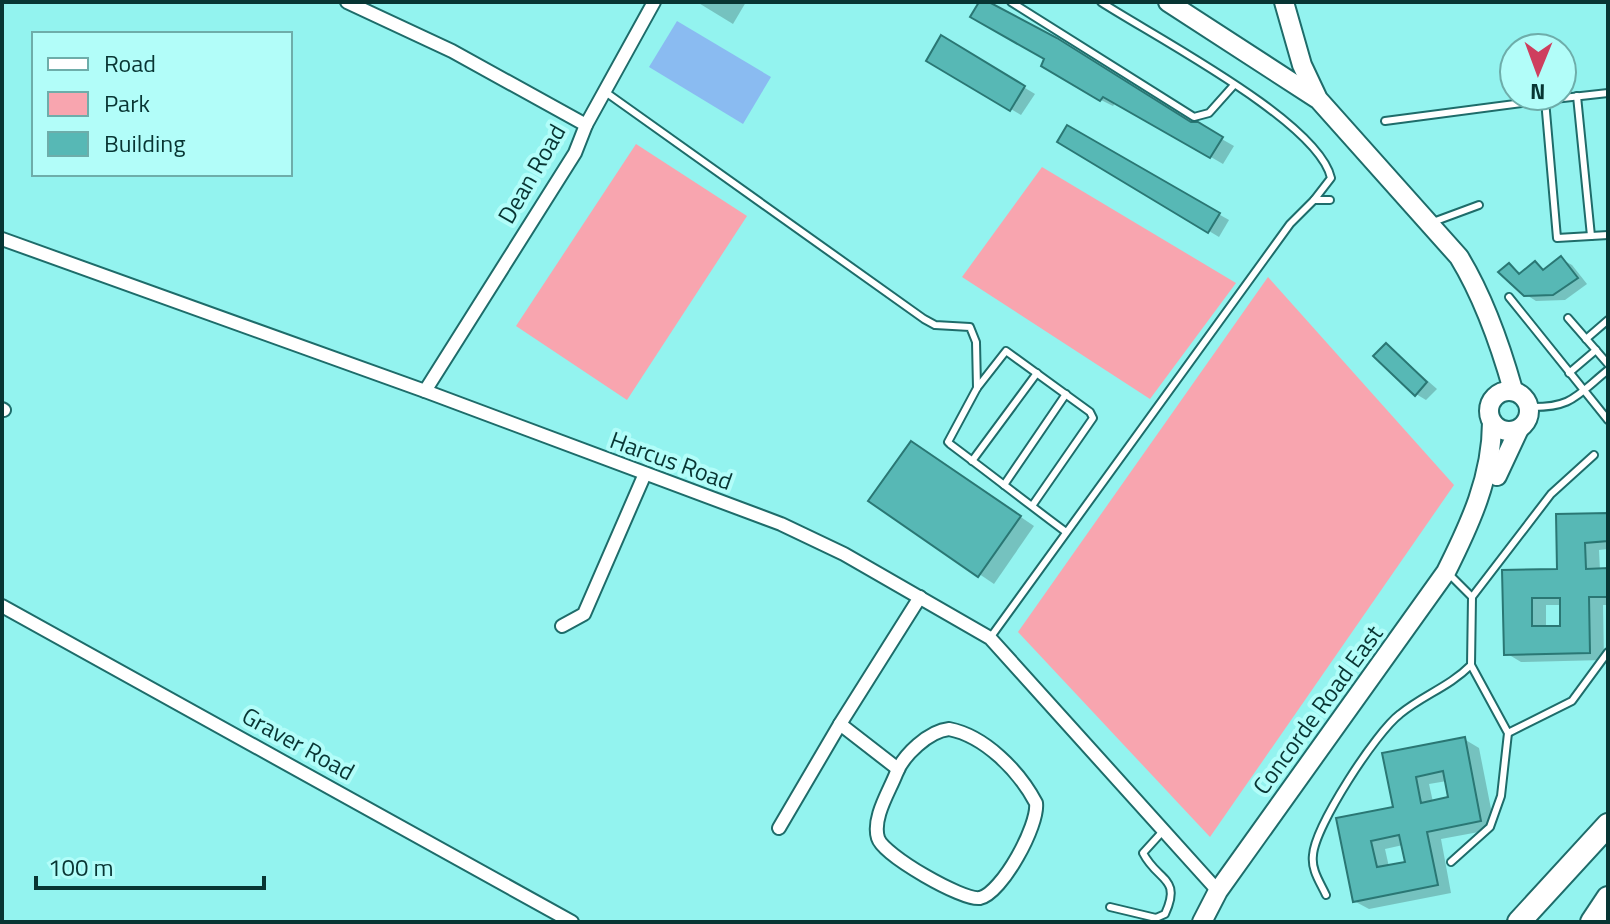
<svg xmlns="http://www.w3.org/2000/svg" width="1610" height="924" font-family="'Titillium Web',sans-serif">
	<rect width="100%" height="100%" fill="#93f3ef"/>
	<g fill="#f8a5af">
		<path d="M636,144L747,216L627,400L516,326Z"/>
		<path d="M1042,167L1236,283L1150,399L962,277Z"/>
		<path d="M1268,277L1454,485L1210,837L1018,632Z"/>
	</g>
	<path fill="#8abbf1" d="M677,21L771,77L743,124L649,67Z"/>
	<g fill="#0003" fill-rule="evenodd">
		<path d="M697,2H746L733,24Z"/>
		<path d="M981,2L1234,146L1223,164L1116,102L1113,106L1101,100Z"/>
		<path d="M942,38L1035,94L1021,115L929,60Z"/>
		<path d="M1067,128L1229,220L1219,237L1059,141Z"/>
		<path d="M1561,259L1572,265L1587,284L1565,300L1536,301L1525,294L1509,265L1522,274L1535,264L1546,270Z"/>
		<path d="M1387,345L1437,389L1426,400L1416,394Z"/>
		<path d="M926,452L1034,526L994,584L871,501Z"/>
		<path d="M1608,515V549L1599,550L1600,571L1608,570V605H1603L1604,660L1521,662L1506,653L1504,572L1559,571ZM1546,605H1562V628H1546Z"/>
		<path d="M1464,739L1479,748L1495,829L1441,839L1451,893L1369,909L1354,901L1338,819L1395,808L1385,755ZM1447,781L1451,799L1433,802L1429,784ZM1403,845L1407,863L1389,867L1385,849Z"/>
	</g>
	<g fill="#57b8b5" stroke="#2a7774" stroke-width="2" fill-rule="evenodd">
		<path d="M979,2H989L1057,38L1191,122H1198L1223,137L1210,158L1103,97L1100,101L1041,66L1044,59L970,17Z"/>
		<path d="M941,35L1025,86L1010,111L926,61Z"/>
		<path d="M1067,125L1220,213L1208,233L1057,142Z"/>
		<path d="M1561,256L1578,278L1553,295L1524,296L1498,272L1509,263L1519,274L1535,261L1543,270Z"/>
		<path d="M1386,343L1427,382L1415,396L1373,356Z"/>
		<path d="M911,441L1021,516L978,577L868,501Z"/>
		<path d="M1608,513V541L1585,543L1586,569L1608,568V597H1589L1590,653L1504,655L1502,570L1557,569L1556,514ZM1532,598H1560V626H1532Z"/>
		<path d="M1465,737L1481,821L1427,832L1438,885L1353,902L1336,818L1393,807L1382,753ZM1443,771L1448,797L1421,803L1416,777ZM1399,835L1405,862L1377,867L1371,841Z"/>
	</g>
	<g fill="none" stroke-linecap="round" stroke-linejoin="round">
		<defs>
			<g id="service">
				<path d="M1011,2L1194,117L1209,113L1234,85"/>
				<path d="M1101,2C1153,36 1318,121 1331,178L1314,200"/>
				<path d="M604,91L924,319L935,325L970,327L976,342L977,388"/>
				<path d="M1608,93L1545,100L1557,238L1608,235"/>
				<path d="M1577,96L1591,236"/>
				<path d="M1385,121L1545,100"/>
				<path d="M1433,222L1479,205"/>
				<path d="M1509,297L1608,420"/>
				<path d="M1568,318L1608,364"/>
				<path d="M1586,339L1608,320"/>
				<path d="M1569,373L1596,350"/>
				<path d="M1529,407C1572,408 1576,396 1608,370"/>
				<path d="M972,461L1037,373"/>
				<path d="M1004,485L1066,394"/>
				<path d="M1032,506L1093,418L1090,412L1006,351L977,388L948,442L950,444C989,473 1027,503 1066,532"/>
				<path d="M1472,597L1551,494L1594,455"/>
				<path d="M990,638L1290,224L1314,200H1330"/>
				<path d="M1508,733L1572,701L1608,652"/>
				<path d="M1451,862L1490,827L1501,796L1508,733L1471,665"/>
				<path d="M1326,895C1320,882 1311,870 1313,855C1315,826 1376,732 1400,714C1423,695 1449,687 1471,665L1472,597L1449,574"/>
				<path d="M1110,907L1156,918L1165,914C1182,877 1158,882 1143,853L1163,831"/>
			</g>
			<g id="minor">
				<path d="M347,2L452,51L586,125L575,153L425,391"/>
				<path d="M586,125L654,2"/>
				<path d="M2,239L425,391L781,524L844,554L990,638L1218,891"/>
				<path d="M2,409L4,410"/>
				<path d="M2,606L572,922"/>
				<path d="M562,626L584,614L644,476"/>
				<path d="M949,729C985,736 1019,771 1036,803C1039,825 1002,893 980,898C963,901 883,855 878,838C872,818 889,792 896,774C903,755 929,731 949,729Z"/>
				<path d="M898,769L840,724L920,597"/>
				<path d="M779,828L840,724"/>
			</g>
			<g id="secondary">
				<path d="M1168,2L1316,98"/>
				<path d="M1284,2L1302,65L1318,99L1459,257C1484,298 1500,344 1513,390"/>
				<circle cx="1509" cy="411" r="20"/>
				<path d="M1497,476L1519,429"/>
				<path d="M1202,922L1218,891L1446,572C1470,524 1492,477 1492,422"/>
			</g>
			<g id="motorway">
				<path d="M1519,922L1608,825"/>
				<path d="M1592,922L1608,898"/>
			</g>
		</defs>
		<use href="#service" stroke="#1e6c6a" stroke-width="10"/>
		<use href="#minor" stroke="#1e6c6a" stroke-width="16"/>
		<use href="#secondary" stroke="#1e6c6a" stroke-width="22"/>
		<use href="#motorway" stroke="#1e6c6a" stroke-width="26"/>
		<use href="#service" stroke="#fff" stroke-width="6"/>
		<use href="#minor" stroke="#fff" stroke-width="12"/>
		<use href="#secondary" stroke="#fff" stroke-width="18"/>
		<use href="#motorway" stroke="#fff" stroke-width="22"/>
	</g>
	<g text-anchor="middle" stroke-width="8" stroke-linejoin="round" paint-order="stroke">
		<g font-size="24" fill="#083533" stroke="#b2fdf9">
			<text transform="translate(532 174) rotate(-60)" y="8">Dean Road</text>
			<text transform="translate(671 461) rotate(20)" y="8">Harcus Road</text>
			<text transform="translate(1318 710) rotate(-54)" y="8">Concorde Road East</text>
			<text transform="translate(298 744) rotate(29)" y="8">Graver Road</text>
		</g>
	</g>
	<rect width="1610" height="924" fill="none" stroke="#083533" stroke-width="8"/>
	<rect x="32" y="32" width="260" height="144" fill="#b2fdf9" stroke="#6eadaa" stroke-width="2"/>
	<rect x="48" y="58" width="40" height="12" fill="#ffffff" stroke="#6eadaa" stroke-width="2"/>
	<text x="104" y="72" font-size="24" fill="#083533">Road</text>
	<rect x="48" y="92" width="40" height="24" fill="#f8a5af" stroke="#6eadaa" stroke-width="2"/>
	<text x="104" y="112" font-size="24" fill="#083533">Park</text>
	<rect x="48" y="132" width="40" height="24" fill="#57b8b5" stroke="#6eadaa" stroke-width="2"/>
	<text x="104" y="152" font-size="24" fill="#083533">Building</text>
	<g transform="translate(1538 72) rotate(181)"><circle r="38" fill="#b2fdf9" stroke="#6eadaa" stroke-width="2"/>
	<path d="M0-6L14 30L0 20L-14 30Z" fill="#ce3f5e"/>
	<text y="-12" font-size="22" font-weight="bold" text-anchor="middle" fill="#083533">N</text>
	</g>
	<path d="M36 876v12h228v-12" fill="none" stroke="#083533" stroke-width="4"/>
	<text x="48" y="876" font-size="24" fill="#083533" stroke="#b2fdf9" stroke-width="6" paint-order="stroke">100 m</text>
</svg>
